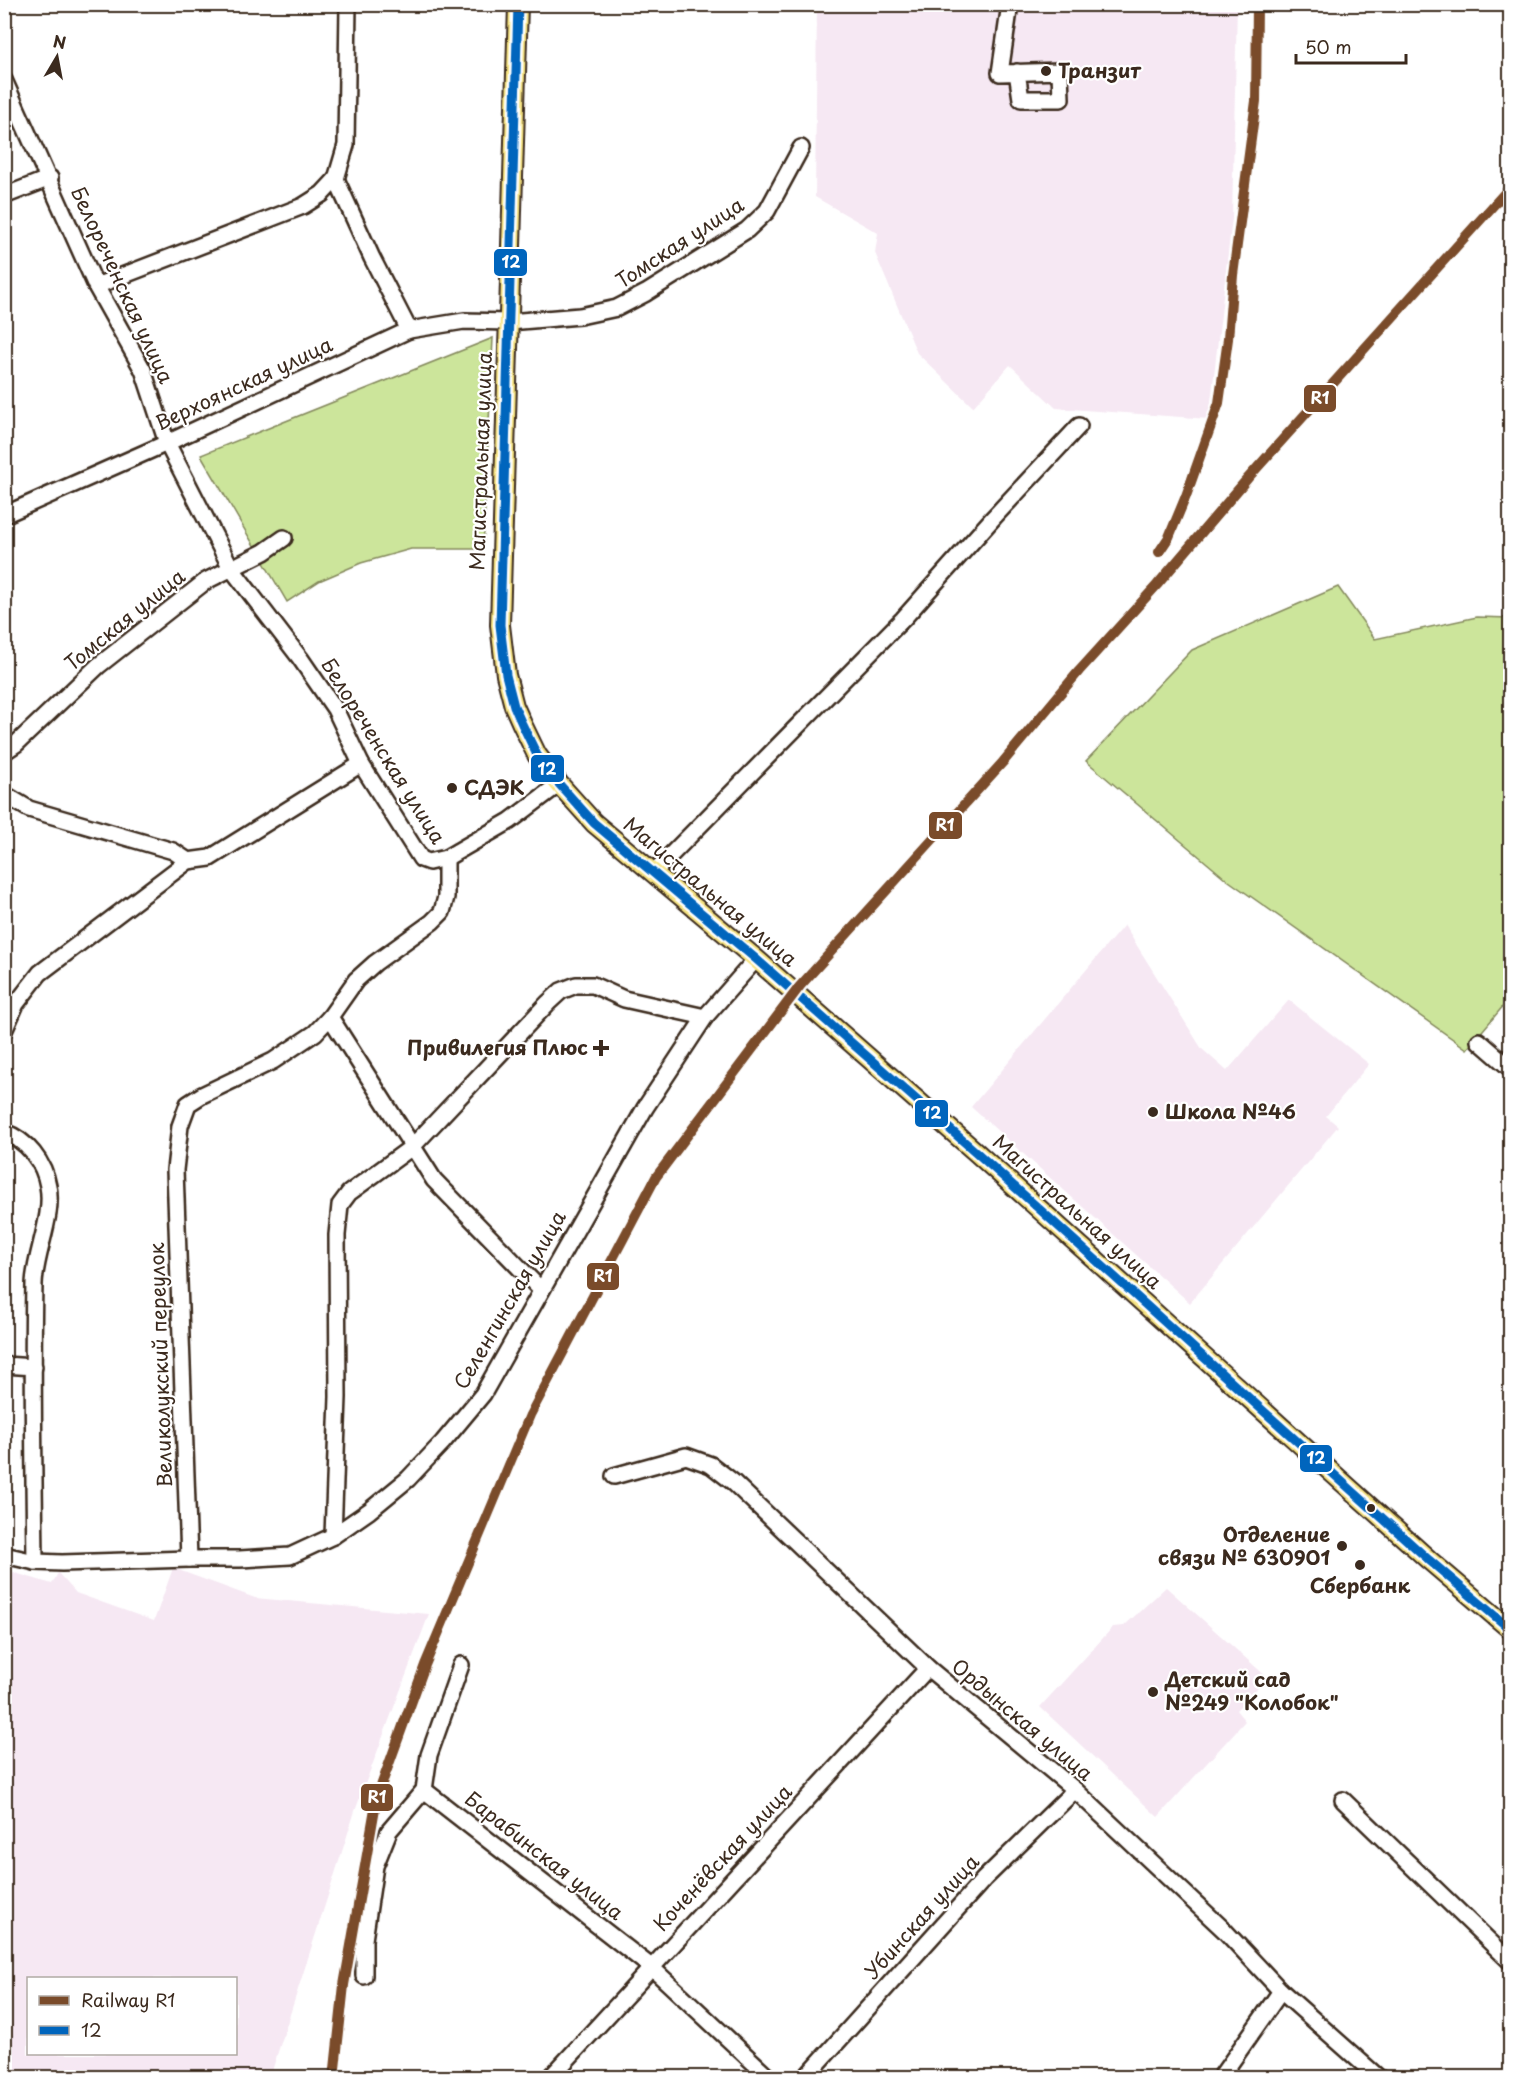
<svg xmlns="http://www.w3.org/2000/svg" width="1515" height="2082" font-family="'Playpen Sans',sans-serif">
	<rect width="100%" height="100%" fill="#fff"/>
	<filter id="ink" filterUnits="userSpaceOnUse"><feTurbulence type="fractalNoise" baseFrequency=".0167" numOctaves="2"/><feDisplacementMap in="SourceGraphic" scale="12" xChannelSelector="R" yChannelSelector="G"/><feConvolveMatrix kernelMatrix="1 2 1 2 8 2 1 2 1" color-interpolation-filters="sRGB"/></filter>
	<g filter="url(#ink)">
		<g fill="#f6e8f3" fill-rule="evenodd">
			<path d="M817,5H1237L1232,218L1209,419L1056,408L1010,365L973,407L917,353L875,253L878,233L815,197Z"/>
			<path d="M1124,925L1202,1049L1227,1071L1289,1000L1369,1064L1326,1116L1338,1126L1190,1303L971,1107Z"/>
			<path d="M173,1568L255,1598L429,1614L355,1811L270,2077H5V1570L52,1584L58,1573L76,1593L154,1621ZM28,1978H236V2054H28Z"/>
			<path d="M1166,1587L1268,1678L1236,1710L1245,1721L1158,1817L1040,1707L1113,1627L1124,1626Z"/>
		</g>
		<g fill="#cce59b" stroke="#84885c" stroke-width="1.5">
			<path d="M493,338L483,549H411L361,563L319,581L287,602L201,455Z"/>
			<path d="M1338,587L1375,639L1477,617L1510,618V998L1467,1049L1226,879L1086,761L1192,650Z"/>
		</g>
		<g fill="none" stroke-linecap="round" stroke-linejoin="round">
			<defs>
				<g id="minor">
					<path d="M1010,4L1000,73L1060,71L1061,99H1021L1017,72"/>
					<path d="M4,80L96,286L143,370L167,443L231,568L300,658L335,709L361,764L421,859L429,862L446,858L510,821L559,784"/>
					<path d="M336,179L372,258L409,330"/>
					<path d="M4,196L50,178"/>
					<path d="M96,286L303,206L322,194L336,179L346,145L348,4"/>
					<path d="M4,515L167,443L409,330L464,321L509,322L580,316L617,308L646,293L747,230L767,211L801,148"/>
					<path d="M4,752L16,744L98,666L206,581L264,552L284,538"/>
					<path d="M4,794L29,809L173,851L188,861"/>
					<path d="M653,873L903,619L994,517L1079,426"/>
					<path d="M330,1017L434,1180L541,1290"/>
					<path d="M4,1031L16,1004L40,973L188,861L210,858L361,764"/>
					<path d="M1479,1041L1510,1068"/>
					<path d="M4,1132C27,1140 44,1162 48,1186C54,1216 35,1253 34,1284C32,1377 34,1470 35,1562"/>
					<path d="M4,1365L34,1367"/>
					<path d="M614,1476L686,1456L711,1465L733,1482L928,1668L1075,1790L1224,1930L1281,1991L1379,2078"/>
					<path d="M333,1536L338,1397L337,1235L340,1205L349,1193L412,1147L548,1003L561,991L576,985H593L624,999L705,1017"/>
					<path d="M4,1555L35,1562L62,1563L189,1559H240L290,1556L333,1536L369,1511L408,1479L443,1442L483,1394L645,1108L705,1017L756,959"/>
					<path d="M189,1559L175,1170L180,1126L188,1104L202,1095L273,1061L315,1033L330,1017L356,980L375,963L432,922L442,912L446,897V858"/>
					<path d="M424,1790L651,1967L770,2078"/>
					<path d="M1343,1800L1510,1961"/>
					<path d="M364,1976V1940L375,1866L389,1831L424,1790L429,1755L461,1665"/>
					<path d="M550,2078L928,1668"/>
					<path d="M805,2078L984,1879L1075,1790"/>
					<path d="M1220,2078L1281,1991"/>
				</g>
				<path id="major" d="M518,4L500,625L506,675L514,706L522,724L537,755L559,784L594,823L756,959L977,1153L1429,1560L1510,1629"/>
			</defs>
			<use href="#minor" stroke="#3b2a1e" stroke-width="20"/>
			<use href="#major" stroke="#3b2a1e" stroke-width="22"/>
			<use href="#minor" stroke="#fff" stroke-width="15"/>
			<use href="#major" stroke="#f6e381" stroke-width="18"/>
			<defs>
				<path id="bus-1" d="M518,4L500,625L506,675L514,706L522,724L537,755L559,784L594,823L756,959L977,1153L1429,1560L1510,1629"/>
			</defs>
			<use href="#bus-1" stroke="#fff" stroke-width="14"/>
			<use href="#bus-1" stroke="#0065bd" stroke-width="9"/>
			<defs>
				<g id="rail-1">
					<path d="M1159,552L1169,537L1186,496L1219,403L1228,339L1233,275L1256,101L1257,4"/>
					<path d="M334,2078L344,1985L377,1797L425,1665L530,1415L656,1177L800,986L1003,762L1079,671L1157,585L1248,478L1510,187"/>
				</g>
			</defs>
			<use href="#rail-1" stroke="#fff" stroke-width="15"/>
			<use href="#rail-1" stroke="#7a4b2a" stroke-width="10"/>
		</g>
	</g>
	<g fill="#3b2a1e" stroke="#fff" stroke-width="2">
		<circle cx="1046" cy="71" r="6"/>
		<circle cx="452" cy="788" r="6"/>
		<path d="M598 1039h6v6h6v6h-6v6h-6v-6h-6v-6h6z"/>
		<circle cx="1153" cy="1112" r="6"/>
		<circle cx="1371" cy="1508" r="5"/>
		<circle cx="1342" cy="1546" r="6"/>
		<circle cx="1360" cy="1565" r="6"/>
		<circle cx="1153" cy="1692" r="6"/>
	</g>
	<g text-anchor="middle" stroke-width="4.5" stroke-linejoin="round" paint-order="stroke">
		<g font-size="20" font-weight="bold" fill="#3b2a1e" stroke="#fff" text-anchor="start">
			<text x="1058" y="78">Транзит</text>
			<text x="464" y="795">СДЭК</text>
			<text x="588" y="1055" text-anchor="end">Привилегия Плюс</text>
			<text x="1165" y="1119">Школа №46</text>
			<text x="1330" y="1542" text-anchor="end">Отделение<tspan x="1330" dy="23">связи № 630901</tspan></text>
			<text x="1360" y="1593" text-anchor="middle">Сбербанк</text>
			<text x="1165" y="1687">Детский сад<tspan x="1165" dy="23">№249 "Колобок"</tspan></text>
		</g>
		<g font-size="20" fill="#3b2a1e" stroke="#fff">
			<text transform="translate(680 243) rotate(-33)" y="7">Томская улица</text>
			<text transform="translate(122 285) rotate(65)" y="7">Белореченская улица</text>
			<text transform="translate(244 384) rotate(-25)" y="7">Верхоянская улица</text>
			<text transform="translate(481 461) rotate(-88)" y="7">Магистральная улица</text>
			<text transform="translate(125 620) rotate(-39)" y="7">Томская улица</text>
			<text transform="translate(383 751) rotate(58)" y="7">Белореченская улица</text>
			<text transform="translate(710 892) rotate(40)" y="7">Магистральная улица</text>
			<text transform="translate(1077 1212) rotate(42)" y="7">Магистральная улица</text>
			<text transform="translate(510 1300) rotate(-60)" y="7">Селенгинская улица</text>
			<text transform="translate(161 1365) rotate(-92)" y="7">Великолукский переулок</text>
			<text transform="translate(1022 1720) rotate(40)" y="7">Ордынская улица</text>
			<text transform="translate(544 1856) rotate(38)" y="7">Барабинская улица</text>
			<text transform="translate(723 1858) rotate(-47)" y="7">Коченёвская улица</text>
			<text transform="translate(922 1917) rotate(-48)" y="7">Убинская улица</text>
		</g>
	</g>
	<g stroke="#fff" stroke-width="2">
		<rect x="493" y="248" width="35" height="29" rx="6" fill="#0065bd"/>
		<rect x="1303" y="384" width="34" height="29" rx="6" fill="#7a4b2a"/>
		<rect x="530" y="754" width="35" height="29" rx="6" fill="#0065bd"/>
		<rect x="928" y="811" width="35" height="29" rx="6" fill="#7a4b2a"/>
		<rect x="914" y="1099" width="35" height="29" rx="6" fill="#0065bd"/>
		<rect x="586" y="1262" width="34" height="29" rx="6" fill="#7a4b2a"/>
		<rect x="1299" y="1444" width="34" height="29" rx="6" fill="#0065bd"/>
		<rect x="360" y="1783" width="34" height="29" rx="6" fill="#7a4b2a"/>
	</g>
	<g font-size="16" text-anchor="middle" font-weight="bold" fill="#fff">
		<text x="511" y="268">12</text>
		<text x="1320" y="404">R1</text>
		<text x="547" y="775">12</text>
		<text x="945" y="831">R1</text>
		<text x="932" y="1119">12</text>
		<text x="603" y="1282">R1</text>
		<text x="1316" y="1464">12</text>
		<text x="377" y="1803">R1</text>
	</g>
	<rect width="1515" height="2082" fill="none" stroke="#fff" stroke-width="24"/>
	<rect x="12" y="12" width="1491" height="2058" fill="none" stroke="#3b2a1e" stroke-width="2" filter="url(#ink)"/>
	<rect x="27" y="1977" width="210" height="78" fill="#ffffff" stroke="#b1aaa5" stroke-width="1.5"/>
	<rect x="39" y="1996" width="30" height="9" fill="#7a4b2a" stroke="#b1aaa5" stroke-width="1.5"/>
	<text x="81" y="2007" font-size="18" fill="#3b2a1e">Railway R1</text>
	<rect x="39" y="2026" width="30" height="9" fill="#0065bd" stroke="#b1aaa5" stroke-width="1.5"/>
	<text x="81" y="2037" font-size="18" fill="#3b2a1e">12</text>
	<g transform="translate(57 57) rotate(10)" stroke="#ffffff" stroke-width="4.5" paint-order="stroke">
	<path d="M0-4.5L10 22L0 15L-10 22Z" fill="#3b2a1e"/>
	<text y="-9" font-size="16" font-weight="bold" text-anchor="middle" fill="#3b2a1e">N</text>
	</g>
	<path d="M1296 54v9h110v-9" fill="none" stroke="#3b2a1e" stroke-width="3"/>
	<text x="1305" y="54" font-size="18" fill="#3b2a1e" stroke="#ffffff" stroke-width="4.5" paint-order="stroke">50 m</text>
</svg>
